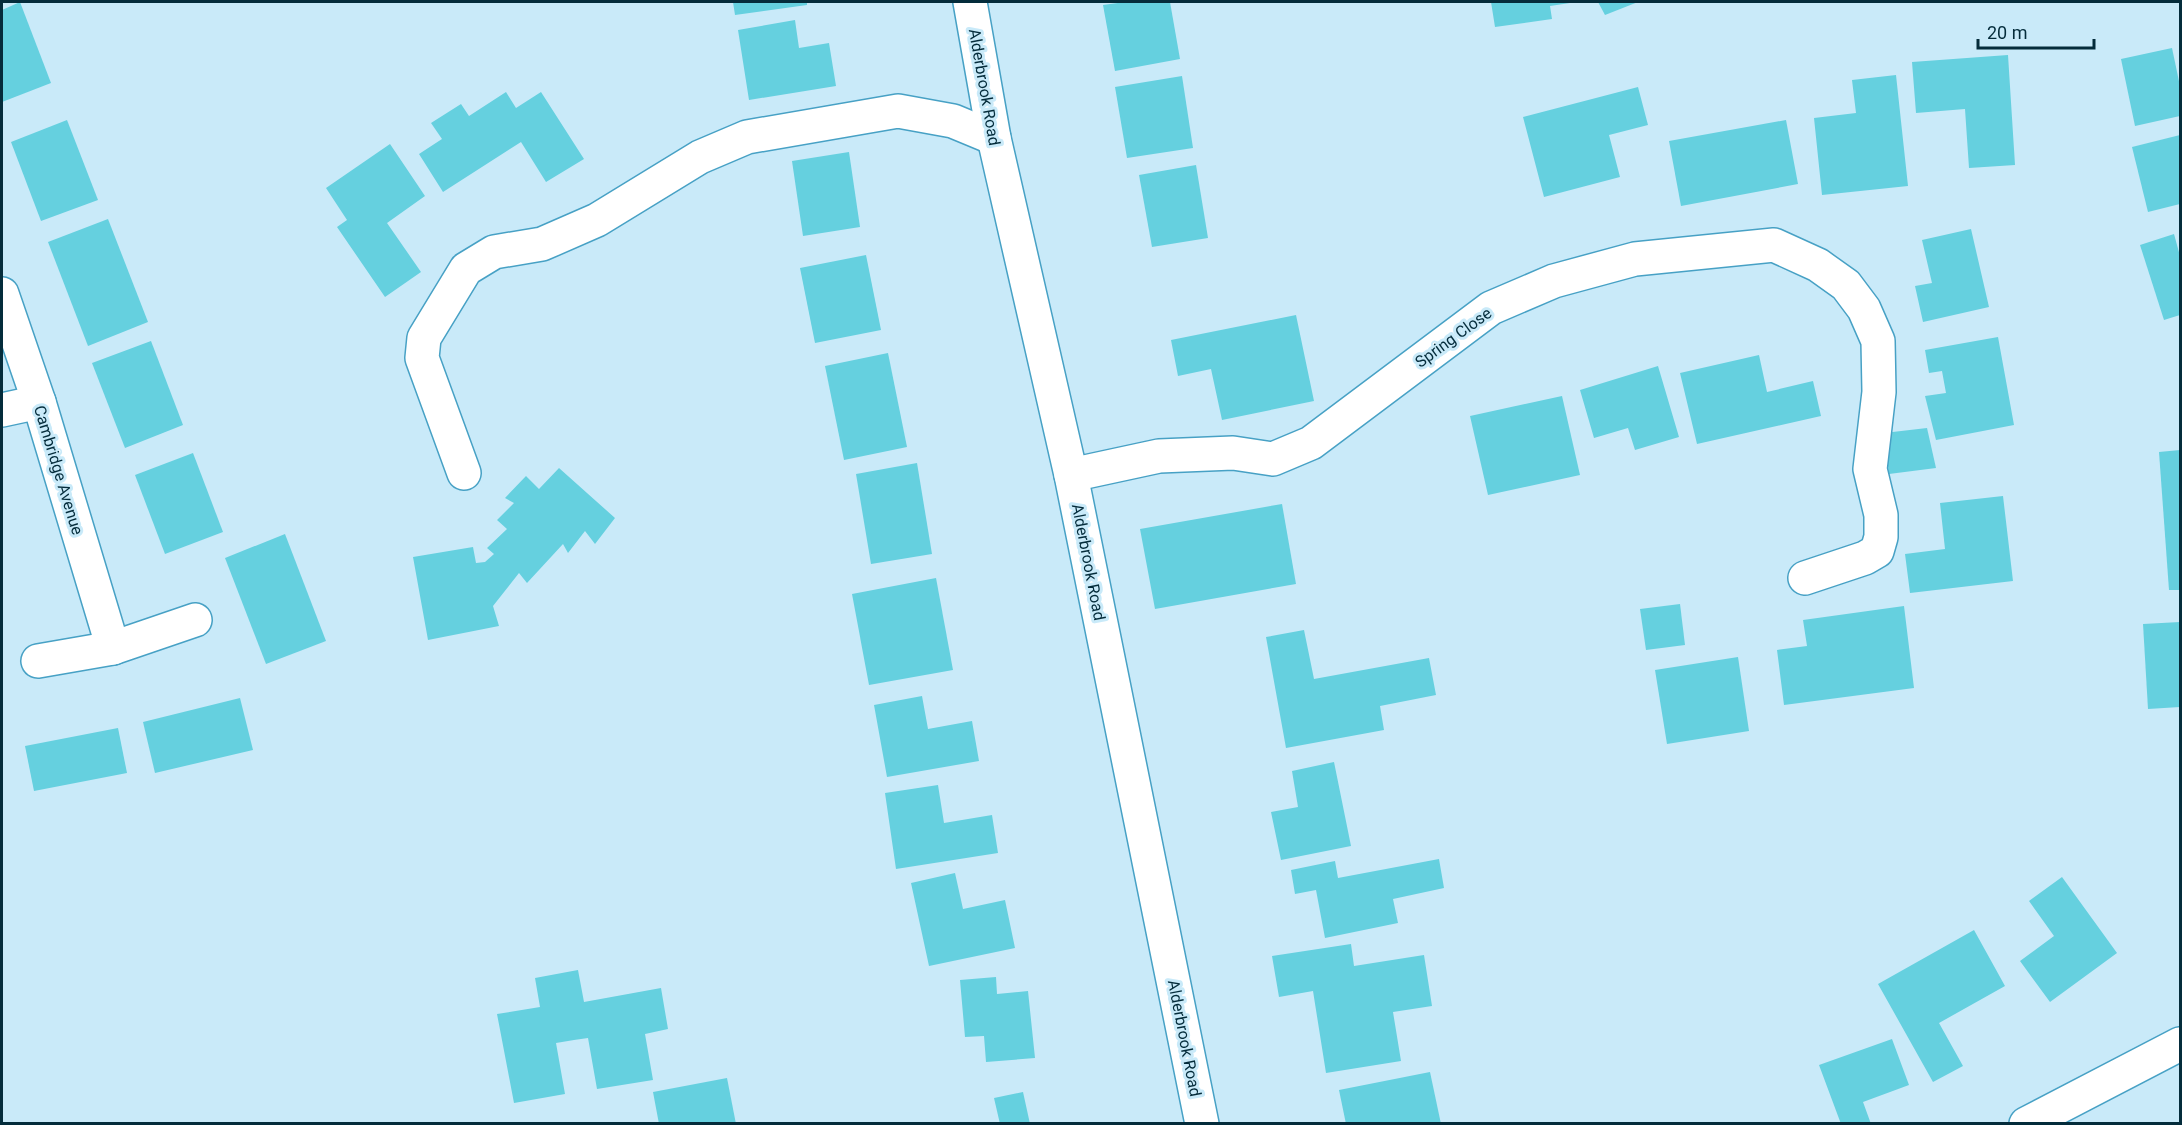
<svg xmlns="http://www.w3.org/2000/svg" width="2182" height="1125" font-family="Roboto,sans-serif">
	<rect width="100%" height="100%" fill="#c9eaf9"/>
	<g fill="#65d0df">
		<path d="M20,2L51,83L2,102V10Z"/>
		<path d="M733,2H807V5L735,15Z"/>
		<path d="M1125,2H1170L1180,59L1115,71L1103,5Z"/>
		<path d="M1491,2H1570V3L1550,6L1552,19L1495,27Z"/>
		<path d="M1598,2H1638L1605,15Z"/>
		<path d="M795,20L799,48L829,43L836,86L749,100L738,30Z"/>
		<path d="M2172,48L2180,86V116L2135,126L2121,59Z"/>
		<path d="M2008,55L2015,165L1969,168L1965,109L1916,113L1912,62Z"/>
		<path d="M1896,75L1908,186L1822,195L1814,118L1856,113L1852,80Z"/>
		<path d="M1182,76L1193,148L1127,158L1115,87Z"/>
		<path d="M1638,87L1648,125L1609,135L1620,177L1544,197L1523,117Z"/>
		<path d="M506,92L516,108L541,92L584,159L546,182L521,142L443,192L419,154L442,139L431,123L461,104L469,116Z"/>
		<path d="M67,120L98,200L41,221L11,142Z"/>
		<path d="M1786,120L1798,184L1681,206L1669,141Z"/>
		<path d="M2180,135V204L2148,212L2132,147Z"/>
		<path d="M390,144L425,196L387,223L421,272L385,297L337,227L347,220L326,188Z"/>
		<path d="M849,152L860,227L803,236L792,161Z"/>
		<path d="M1196,165L1208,238L1152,247L1139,175Z"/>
		<path d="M108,219L148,322L88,346L48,242Z"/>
		<path d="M1971,229L1989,307L1923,322L1915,286L1932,283L1922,240Z"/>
		<path d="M2174,234L2180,256V315L2164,320L2140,245Z"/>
		<path d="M866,255L881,330L815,343L800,268Z"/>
		<path d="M1296,315L1314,401L1222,420L1211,369L1178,376L1171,340Z"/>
		<path d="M1998,337L2014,425L1936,440L1925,396L1946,393L1942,371L1929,373L1925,350Z"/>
		<path d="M151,341L183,425L125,448L92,363Z"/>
		<path d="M888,353L907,447L844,460L825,366Z"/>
		<path d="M1759,355L1767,392L1813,381L1821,416L1697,444L1680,373Z"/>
		<path d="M1658,366L1679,437L1635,450L1628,428L1594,438L1580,390Z"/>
		<path d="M1562,396L1580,475L1488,495L1470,416Z"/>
		<path d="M1927,428L1936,468L1889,474L1884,433Z"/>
		<path d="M2180,450V590H2169L2159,452Z"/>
		<path d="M193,453L223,532L165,554L135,475Z"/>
		<path d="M917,463L932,554L871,564L856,474Z"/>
		<path d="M559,468L615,518L595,544L585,531L568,553L563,544L527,583L519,573L493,606L499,626L428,640L413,557L473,547L476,563L485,562L494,554L487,548L507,529L497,520L514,503L505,498L526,476L539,489Z"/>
		<path d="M2003,496L2013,581L1910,593L1905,554L1945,549L1940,503Z"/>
		<path d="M1282,504L1296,584L1155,609L1140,529Z"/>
		<path d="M285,534L326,641L266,664L225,558Z"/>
		<path d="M936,578L953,670L869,685L852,594Z"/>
		<path d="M1680,604L1685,645L1646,650L1640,609Z"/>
		<path d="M1904,606L1914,688L1784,705L1777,650L1807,646L1803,620Z"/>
		<path d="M2180,622V707L2148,709L2143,624Z"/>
		<path d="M1304,630L1314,679L1429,658L1436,695L1380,706L1384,730L1286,748L1266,637Z"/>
		<path d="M1738,657L1749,731L1667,744L1655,670Z"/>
		<path d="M922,696L928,729L972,721L979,761L887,777L874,705Z"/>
		<path d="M240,698L253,750L155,773L143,722Z"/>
		<path d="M118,728L127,773L34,791L25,746Z"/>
		<path d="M1334,762L1351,846L1281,860L1271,812L1298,807L1292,771Z"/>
		<path d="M938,785L944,823L992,815L998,853L896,869L885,793Z"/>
		<path d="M1439,859L1444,888L1393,899L1398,923L1325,938L1316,890L1295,894L1291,870L1335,861L1338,878Z"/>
		<path d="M955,873L963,909L1005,900L1015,948L929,966L911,883Z"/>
		<path d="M2062,877L2117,953L2050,1002L2020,961L2054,936L2029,901Z"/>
		<path d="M1974,930L2005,986L1939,1023L1963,1066L1933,1082L1878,984Z"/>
		<path d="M1351,944L1354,966L1424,955L1432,1006L1393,1012L1401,1061L1326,1073L1313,991L1279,997L1272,956Z"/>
		<path d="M578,970L584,1002L661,988L668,1029L645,1034L653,1080L597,1089L588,1038L574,1040L556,1043L565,1094L514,1103L497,1014L540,1007L535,978Z"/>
		<path d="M996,977L997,994L1028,991L1035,1058L986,1062L984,1036L965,1037L960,980Z"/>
		<path d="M1892,1039L1909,1085L1863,1102L1871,1124H1841L1819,1065Z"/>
		<path d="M1430,1072L1441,1124H1346L1339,1090Z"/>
		<path d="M727,1078L736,1124H659L653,1092Z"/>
		<path d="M1023,1092L1030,1124H1000L994,1098Z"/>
	</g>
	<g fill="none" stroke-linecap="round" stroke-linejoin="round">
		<defs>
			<g id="minor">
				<path d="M970,2L994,138L1071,475L1202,1124"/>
				<path d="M2,294L39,402L113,648L195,620"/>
				<path d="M2,410L39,402"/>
				<path d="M464,473L422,358L424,338L466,269L494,252L542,244L597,220L700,157L747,137L898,111L953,121L994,138"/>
				<path d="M1071,475L1159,456L1233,453L1273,459L1311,443L1491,308L1554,281L1635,259L1774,245L1818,265L1846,285L1864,309L1878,341L1879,392L1870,469L1881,515V537L1877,551L1865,558L1805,578"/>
				<path d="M38,661L113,648"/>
				<path d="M2026,1124L2180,1044"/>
			</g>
		</defs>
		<use href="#minor" stroke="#47a1c5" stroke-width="36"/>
		<use href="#minor" stroke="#fff" stroke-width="33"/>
	</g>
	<g text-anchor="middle" stroke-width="6" stroke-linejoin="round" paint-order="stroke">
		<g font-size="16" fill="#042c3b" stroke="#c9eaf9">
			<text transform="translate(985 87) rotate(80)" y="6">Alderbrook Road</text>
			<text transform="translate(1453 337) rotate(-36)" y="6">Spring Close</text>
			<text transform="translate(59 470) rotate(73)" y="6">Cambridge Avenue</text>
			<text transform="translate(1089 562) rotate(79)" y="6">Alderbrook Road</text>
			<text transform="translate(1185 1038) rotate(79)" y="6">Alderbrook Road</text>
		</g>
	</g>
	<rect width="2182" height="1125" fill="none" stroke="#042c3b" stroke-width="6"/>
	<path d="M1978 39v9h116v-9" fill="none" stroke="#042c3b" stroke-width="3"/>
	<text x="1987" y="39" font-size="18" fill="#042c3b" stroke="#c9eaf9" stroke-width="4.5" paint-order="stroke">20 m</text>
</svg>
